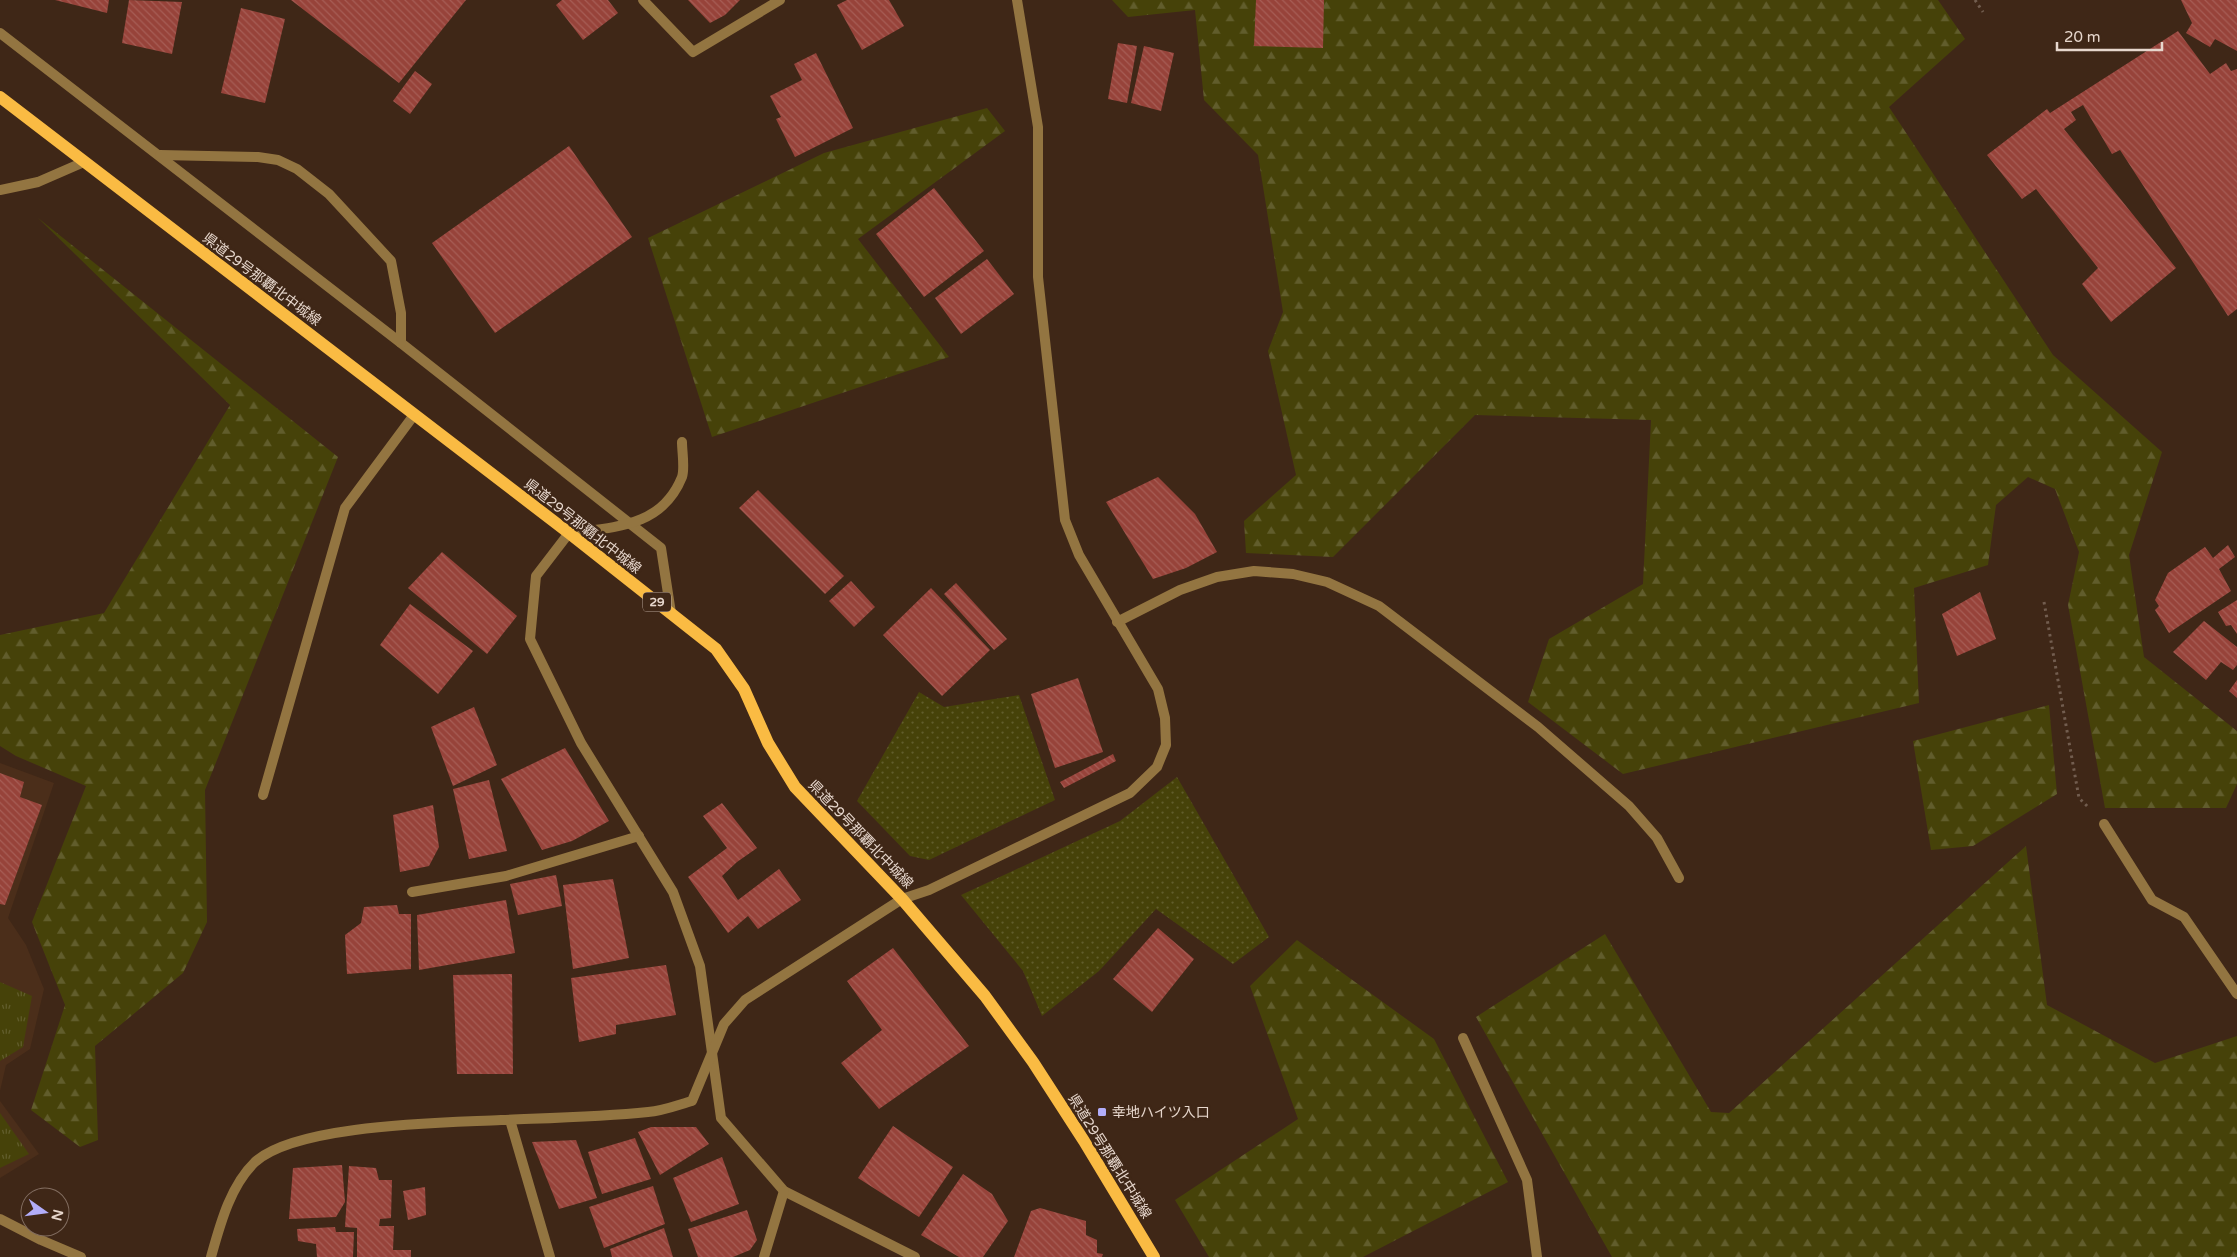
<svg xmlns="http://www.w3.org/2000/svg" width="2237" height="1257" font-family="'Varela Round','Noto Sans JP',sans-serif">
	<defs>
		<pattern id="grass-dots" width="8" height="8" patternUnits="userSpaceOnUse" patternTransform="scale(1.25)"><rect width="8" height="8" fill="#464209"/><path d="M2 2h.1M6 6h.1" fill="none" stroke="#615d2c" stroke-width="1.8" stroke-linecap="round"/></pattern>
		<pattern id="forest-firs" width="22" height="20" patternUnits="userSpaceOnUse" patternTransform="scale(1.25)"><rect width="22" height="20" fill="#464209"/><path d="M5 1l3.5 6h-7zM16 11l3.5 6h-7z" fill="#615d2c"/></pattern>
		<pattern id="park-tufts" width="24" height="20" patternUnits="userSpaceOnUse" patternTransform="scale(1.25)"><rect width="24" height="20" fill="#464209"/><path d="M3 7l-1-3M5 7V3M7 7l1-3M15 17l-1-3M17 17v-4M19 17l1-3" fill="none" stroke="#615d2c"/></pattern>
		<pattern id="building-back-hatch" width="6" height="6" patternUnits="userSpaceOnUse" patternTransform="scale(1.25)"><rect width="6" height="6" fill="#97433a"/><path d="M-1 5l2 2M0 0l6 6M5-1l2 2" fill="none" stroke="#a65d55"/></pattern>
	</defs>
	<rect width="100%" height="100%" fill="#3f2717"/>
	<g fill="#4b2e1a">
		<path d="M0,763L54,783L8,918L26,945L44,989L30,1049L6,1065L0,1091Z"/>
		<path d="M0,1101L39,1154L0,1178Z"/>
	</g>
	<g fill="url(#grass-dots)">
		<path d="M919,692L944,707L1019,695L1055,800L929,860L910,856L857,801Z"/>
		<path d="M1177,777L1269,937L1233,964L1156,909L1099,971L1042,1016L1023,971L961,895L1120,821Z"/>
	</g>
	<g fill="url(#forest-firs)">
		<path d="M1112,0H1938L1965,39L1889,107L2053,355L2162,452L2129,555L2144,657L2237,731V784L2226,808H2105L2068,605L2079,552L2055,489L2028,477L1996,505L1988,565L1914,588L1919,703L1623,774L1528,702L1549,639L1643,584L1651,420L1475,415L1333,557L1246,553L1244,521L1296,475L1268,351L1283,312L1258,155L1204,100L1195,10L1128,17Z"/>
		<path d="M987,108L1005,131L858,239L949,357L712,437L648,238L824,153Z"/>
		<path d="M38,218L338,457L205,790L207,922L183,973L95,1046L98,1140L80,1147L31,1110L65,1005L32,922L86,786L16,756L0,746V635L104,613L230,405Z"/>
		<path d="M2049,705L2057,794L1973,846L1931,850L1913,741Z"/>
		<path d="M2026,846L2047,1005L2155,1063L2237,1036V1257H1612L1476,1017L1605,934L1711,1112L1729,1113Z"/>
		<path d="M1297,940L1434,1039L1508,1182L1363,1257H1209L1175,1200L1298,1119L1250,986Z"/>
	</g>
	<g fill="url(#park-tufts)">
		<path d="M0,982L32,996L23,1047L0,1061Z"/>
		<path d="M0,1113L29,1154L0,1168Z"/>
	</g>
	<g fill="url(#building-back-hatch)">
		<path d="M55,0H109L107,13Z"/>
		<path d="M129,0L182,2L172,54L122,43Z"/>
		<path d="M291,0H466L399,83Z"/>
		<path d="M562,0H608L618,13L583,40L556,5Z"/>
		<path d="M688,0H740L725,15L710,23Z"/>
		<path d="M847,0H889L904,26L862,50L837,5Z"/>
		<path d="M1256,0H1324L1323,48L1254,46Z"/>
		<path d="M2181,0H2237V51L2215,39L2210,47L2186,33L2192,23Z"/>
		<path d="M241,8L285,19L265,103L221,93Z"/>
		<path d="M2178,31L2210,74L2226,63L2231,71L2237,69V309L2228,316L2120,150L2112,154L2083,105L2071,112L2076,120L2064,129L2176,268L2111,322L2082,284L2098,268L2036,189L2022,199L1987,155L2047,109L2050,113Z"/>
		<path d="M1118,43L1137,46L1127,103L1108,99Z"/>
		<path d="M1144,46L1174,53L1161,111L1131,103Z"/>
		<path d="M816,53L853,128L795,157L776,119L781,117L770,96L802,80L794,64Z"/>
		<path d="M415,71L432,84L410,114L393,101Z"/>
		<path d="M569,146L632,237L495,333L432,243Z"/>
		<path d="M934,188L984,251L924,297L876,234Z"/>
		<path d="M987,259L1014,294L961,334L935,298Z"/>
		<path d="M1158,477L1195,514L1217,552L1186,568L1153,579L1106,502Z"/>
		<path d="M758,490L844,576L825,594L739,508Z"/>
		<path d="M2228,545L2235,557L2219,569L2231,591L2169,633L2155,610L2159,606L2155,600L2168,573L2205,547L2213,558Z"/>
		<path d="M442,552L517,616L487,654L408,588Z"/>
		<path d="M851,581L875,607L854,627L829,601Z"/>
		<path d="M956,583L1007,639L994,650L944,594Z"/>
		<path d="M931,588L990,650L942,696L883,635Z"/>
		<path d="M1980,592L1996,639L1957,656L1942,614Z"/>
		<path d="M2237,600V634L2231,625L2226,626L2218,612Z"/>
		<path d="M410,604L473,651L438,694L380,645Z"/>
		<path d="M2204,621L2237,647V665L2233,670L2221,662L2206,680L2173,652Z"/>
		<path d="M1078,678L1103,752L1055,768L1031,694Z"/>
		<path d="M2237,680V698L2229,691Z"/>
		<path d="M474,707L497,765L453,786L431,727Z"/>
		<path d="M565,748L609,821L572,841L542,850L501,779Z"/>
		<path d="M1113,754L1116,761L1064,788L1060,782Z"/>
		<path d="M0,773L24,782L20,797L42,805L5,905L0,904Z"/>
		<path d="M489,780L507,851L469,859L453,789Z"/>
		<path d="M722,803L757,848L737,862L722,876L738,900L779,869L801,900L758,929L748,916L728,933L688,877L727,848L703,816Z"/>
		<path d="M433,805L439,847L429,866L400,872L393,815Z"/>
		<path d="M556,875L562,906L518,915L510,884Z"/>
		<path d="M613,879L629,958L573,969L563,885Z"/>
		<path d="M506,900L515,953L419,970L417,915Z"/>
		<path d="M397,905L399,914H411V969L347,974L345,935L361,923L364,907Z"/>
		<path d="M1158,928L1194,959L1152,1012L1113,979Z"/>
		<path d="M893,948L969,1046L879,1109L841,1063L882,1030L847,981Z"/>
		<path d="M666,965L676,1015L616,1025V1034L579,1042L571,978Z"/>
		<path d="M512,974L513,1074H457L453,975Z"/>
		<path d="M893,1126L953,1167L919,1217L858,1178Z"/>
		<path d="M651,1127H696L709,1144L660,1175L638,1132Z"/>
		<path d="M635,1138L651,1179L602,1194L588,1152Z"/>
		<path d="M576,1140L597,1198L559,1209L532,1142Z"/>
		<path d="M722,1157L739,1204L691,1222L673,1178Z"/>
		<path d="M342,1165L345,1202L336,1217L289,1219L293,1168Z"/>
		<path d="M349,1166L376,1168L379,1180H392L391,1218L380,1219L379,1226H394L393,1250H411V1257H357V1228L345,1227Z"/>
		<path d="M963,1174L992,1194L1008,1221L983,1257H959L921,1235Z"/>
		<path d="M653,1186L665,1224L604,1248L589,1207Z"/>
		<path d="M425,1187L426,1215L408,1220L403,1191Z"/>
		<path d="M1040,1208L1086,1221V1235L1097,1240V1253L1103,1254L1102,1257H1014L1031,1211Z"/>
		<path d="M747,1210L757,1240L750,1250L733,1257H698L688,1229Z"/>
		<path d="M335,1227L336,1232H354L353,1257H317L316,1244L298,1241L297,1229Z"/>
		<path d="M664,1228L673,1257H612L610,1249Z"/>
	</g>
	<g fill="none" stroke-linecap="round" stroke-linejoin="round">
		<g stroke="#725d4f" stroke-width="3" stroke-dasharray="2.5 4" stroke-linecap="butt">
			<path d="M1975,0L1983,12"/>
			<path d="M2044,602L2079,798L2088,807"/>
		</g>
		<g stroke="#937541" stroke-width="10">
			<path d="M643,0L693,52L780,0"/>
			<path d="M0,33L401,343L661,548L671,613"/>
			<path d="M160,155L258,157L278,160L297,169L329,194L391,261L401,313V343"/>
			<path d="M0,190L38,182L84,162"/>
			<path d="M682,442C682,452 685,468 682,477C662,527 615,527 569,533L536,576L530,639L581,743L673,892L700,966L721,1118L784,1191L915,1257"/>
			<path d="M1117,622L1180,590L1217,577L1254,571L1293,574L1327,582L1379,606L1538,727L1629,806L1657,838L1679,878"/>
			<path d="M263,795L345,508L414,415"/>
			<path d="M2104,824L2152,900L2184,917L2237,994"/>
			<path d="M412,892L506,876L639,836"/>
			<path d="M1463,1038L1527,1180L1537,1257"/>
			<path d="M510,1120L550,1257"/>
			<path d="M0,1219L41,1240L81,1257"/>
			<path d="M211,1257C220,1225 230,1186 255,1162C297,1124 444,1123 501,1120C550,1118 600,1117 648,1112C663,1111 678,1105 692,1101L724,1024L745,1000L902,899L929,890L1130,793L1157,767L1166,745L1165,718L1158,689L1079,555L1065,520L1038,277V127L1017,0"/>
			<path d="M764,1257L784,1191"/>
		</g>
		<path stroke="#fabb43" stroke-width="12" d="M0,97L569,533L716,649L744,689L768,743L795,787L902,899L985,996L1033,1062L1084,1141L1154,1257"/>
	</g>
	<rect fill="#b2adf9" stroke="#3f2717" stroke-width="2" x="1097" y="1107" width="10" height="10" rx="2.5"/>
	<g text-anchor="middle" stroke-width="5" stroke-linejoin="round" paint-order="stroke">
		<rect fill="#3f2717" stroke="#b5a296" stroke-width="1" x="643" y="592.5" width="28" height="19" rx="4"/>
		<g font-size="12" font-weight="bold" fill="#e7d7cd">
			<text x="657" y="606">29</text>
		</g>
		<g font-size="14" fill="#e7d7cd" stroke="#3f2717">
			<text transform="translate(262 279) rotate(37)" y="5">県道29号那覇北中城線</text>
			<text transform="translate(583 526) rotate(38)" y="5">県道29号那覇北中城線</text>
			<text transform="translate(861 834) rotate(46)" y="5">県道29号那覇北中城線</text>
			<text transform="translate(1110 1156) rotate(58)" y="5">県道29号那覇北中城線</text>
		</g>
		<g font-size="14" fill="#e7d7cd" stroke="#3f2717" text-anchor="start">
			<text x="1112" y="1117">幸地ハイツ入口</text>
		</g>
	</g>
	<g transform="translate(45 1212) rotate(104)"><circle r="24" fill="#3f2717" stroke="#826d60"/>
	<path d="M0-4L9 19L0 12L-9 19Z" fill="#b2adf9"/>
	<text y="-8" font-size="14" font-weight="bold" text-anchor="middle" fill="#e7d7cd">N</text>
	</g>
	<path d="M2057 42v8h105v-8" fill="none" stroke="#e7d7cd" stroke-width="2.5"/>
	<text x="2064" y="42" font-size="15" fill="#e7d7cd" stroke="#3f2717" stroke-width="4" paint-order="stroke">20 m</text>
</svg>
